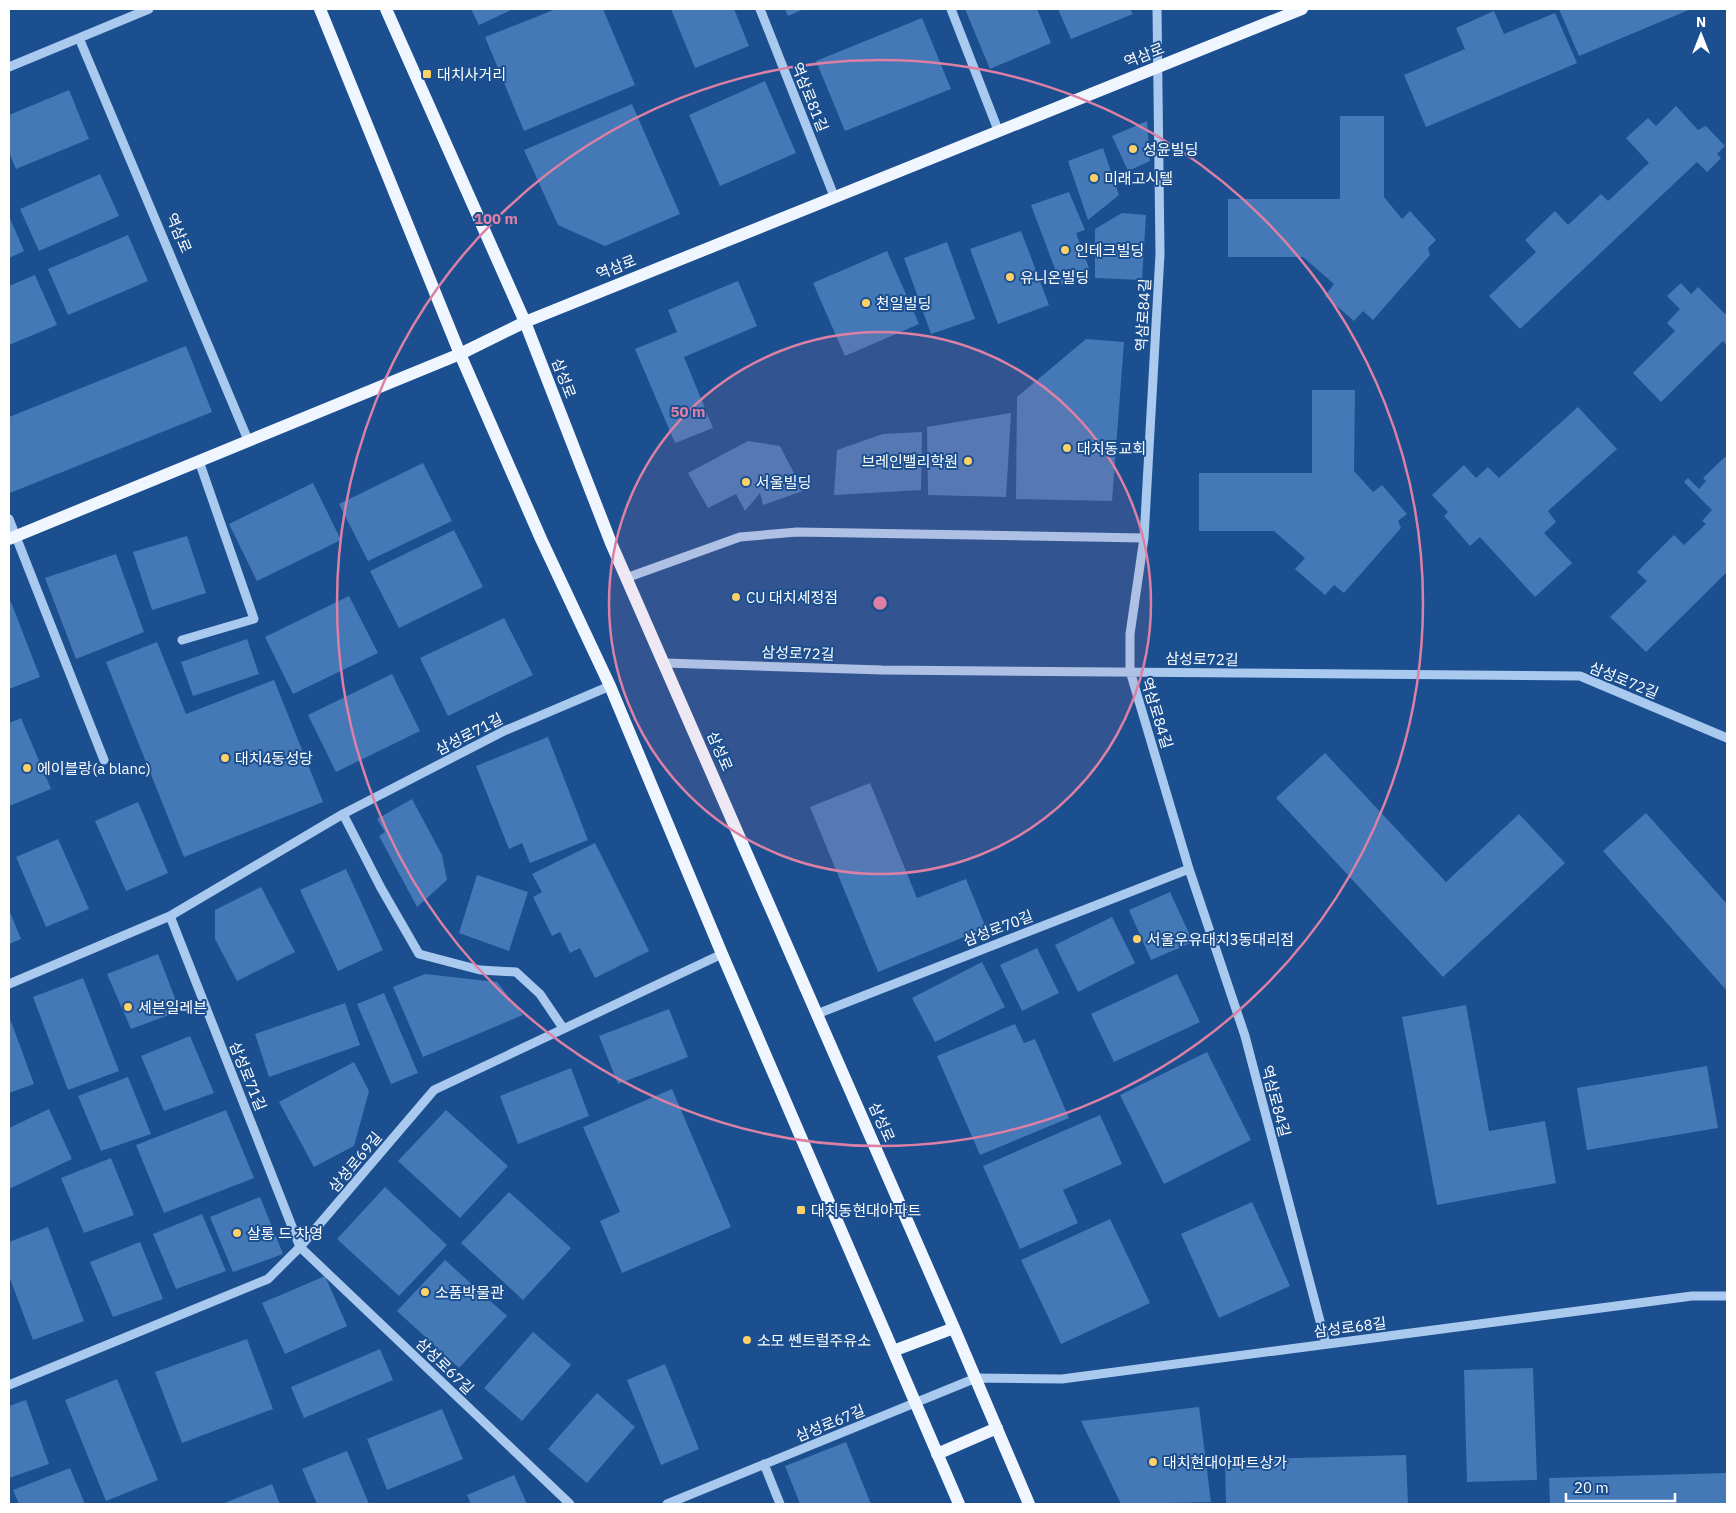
<svg xmlns="http://www.w3.org/2000/svg" width="1736" height="1513" font-family="'IBM Plex Sans','Noto Sans KR',sans-serif">
<style>
.building{fill:#4478b7}
.lines{fill:none;stroke-linecap:round;stroke-linejoin:round}
.minor{stroke:#a9c9ee;stroke-width:9}
.major{stroke:#f0f6ff;stroke-width:12}
.ring{fill:none;stroke:#dd80a5;stroke-width:2.5}
.poi-dot{fill:#ffd166;stroke:#1b4f8f;stroke-width:2}
.labels{text-anchor:middle;dominant-baseline:central;stroke-width:4;stroke-linejoin:round;paint-order:stroke}
.street-label{font-size:15px;fill:#fff;stroke:#1b4f8f}
.poi-label{font-size:15px;fill:#fff;stroke:#1b4f8f;text-anchor:start}
.centre{fill:#dd80a5;stroke:#1b4f8f;stroke-width:2.5}
.ring-label{font-size:15px;text-anchor:middle;font-weight:bold;fill:#dd80a5;stroke:#1b4f8f;stroke-width:4;stroke-linejoin:round;paint-order:stroke}
</style>
<rect width="100%" height="100%" fill="#1b4f8f"/>
<path class="building" d="M471,9H513L479,25Z
M556,9H603L635,85L524,131L485,37Z
M671,9H734L749,46L695,68Z
M785,9H804L788,16Z
M965,9H1037L1051,43L990,69Z
M1058,9H1130L1133,14L1071,39Z
M1559,9H1691L1579,56Z
M1494,11L1504,34L1555,13L1577,63L1426,127L1404,75L1465,49L1456,28Z
M922,18L951,89L845,131L816,61Z
M765,81L796,153L720,186L689,115Z
M69,90L89,139L16,169L9,152V115Z
M632,104L680,214L605,246L558,225L524,150Z
M1676,106L1698,130L1706,126L1725,146L1717,154L1721,158L1707,172L1697,162L1520,329L1489,296L1536,252L1525,240L1555,211L1568,225L1601,194L1608,201L1649,163L1626,138L1648,118L1656,126Z
M1340,116H1384V197L1402,219L1410,211L1436,240L1428,248L1430,255L1373,320L1363,311L1354,321L1325,296L1334,284L1303,257H1228V199H1340Z
M1147,121L1150,161L1128,171L1112,136Z
M1103,148L1119,195L1088,220L1068,161Z
M100,174L119,216L39,251L20,209Z
M1069,192L1085,230L1076,233L1089,268L1061,285L1031,205Z
M1122,213L1146,215L1142,280L1095,278V229Z
M9,216L24,251L9,258Z
M1021,231L1049,305L998,324L970,249Z
M128,235L148,281L68,315L48,269Z
M947,242L975,319L931,334L904,258Z
M887,251L919,324L845,356L813,283Z
M35,275L57,325L9,345V286Z
M738,281L757,326L684,357L713,428L675,443L635,349L677,332L668,310Z
M1681,283L1691,294L1698,287L1725,314L1727,312V345L1723,341L1661,402L1633,373L1675,331L1667,323L1680,309L1667,296Z
M1086,339L1124,342L1112,501L1016,499L1017,397Z
M186,346L212,412L10,493L9,417Z
M1312,390H1355L1354,471L1373,492L1382,485L1407,514L1398,521L1401,528L1344,593L1334,585L1325,595L1295,569L1305,558L1274,531H1199V473H1312Z
M1578,407L1617,449L1548,511L1556,522L1544,533L1572,563L1535,597L1480,537L1470,546L1444,516L1448,512L1432,495L1464,465L1476,478L1488,467L1499,478Z
M1011,413L1006,497L928,495L927,427Z
M922,432L921,490L834,495L837,450L883,434Z
M748,441L780,446L803,491L763,505L760,493L745,511L736,494L708,508L688,473Z
M1725,457L1727,459V572L1646,652L1610,617L1647,581L1637,572L1674,535L1684,545L1706,524L1702,521L1712,510L1684,482L1688,478L1699,489L1706,481L1703,478Z
M423,463L452,521L368,561L339,504Z
M313,483L341,540L257,581L229,524Z
M454,530L483,587L399,628L370,571Z
M187,536L206,593L152,610L133,552Z
M116,554L144,632L76,659L45,578Z
M349,596L378,653L293,694L265,637Z
M11,602L40,677L9,689V603Z
M504,618L533,675L448,716L420,658Z
M247,639L259,674L193,696L181,662Z
M157,642L186,714L274,680L323,802L184,857L106,662Z
M392,674L420,731L336,772L308,715Z
M21,718L51,789L9,806V723Z
M548,737L588,840L530,863L522,843L509,849L476,766Z
M1325,753L1446,882L1519,814L1565,863L1443,977L1276,798Z
M870,783L917,898L966,879L986,928L878,972L810,807Z
M412,799L442,855L447,880L417,907L379,836L385,832L377,819Z
M138,802L168,873L126,891L95,821Z
M1646,813L1727,904V991L1603,851Z
M58,839L89,909L46,927L16,857Z
M595,843L649,951L595,978L580,948L570,953L560,932L552,936L533,897L542,892L532,874Z
M346,869L383,950L338,971L300,890Z
M477,875L528,892L509,951L459,933Z
M261,887L295,952L237,981L215,939V910Z
M1170,892L1193,942L1151,960L1129,910Z
M9,910L21,939L9,944Z
M1112,917L1135,963L1078,992L1055,945Z
M1037,948L1059,993L1022,1011L1000,965Z
M158,954L180,1011L131,1029L107,974Z
M982,962L1005,1007L935,1042L912,998Z
M425,974L497,982L523,1015L423,1057L393,987Z
M1177,974L1200,1022L1114,1062L1091,1014Z
M83,978L119,1071L68,1090L33,997Z
M384,993L418,1073L391,1084L357,1004Z
M345,1003L360,1045L269,1077L255,1034Z
M1466,1005L1489,1131L1545,1121L1556,1183L1437,1205L1402,1017Z
M669,1009L688,1057L618,1084L599,1036Z
M9,1016L34,1084L9,1093Z
M1015,1024L1024,1043L1035,1039L1069,1118L980,1155L937,1056Z
M190,1036L214,1093L164,1111L141,1056Z
M1207,1052L1251,1140L1164,1184L1120,1095Z
M354,1062L369,1091L354,1146L314,1167L279,1102Z
M1707,1066L1718,1128L1587,1150L1577,1088Z
M571,1068L589,1116L518,1144L500,1096Z
M128,1077L151,1134L101,1151L78,1096Z
M672,1089L731,1227L622,1273L600,1221L620,1212L583,1127Z
M49,1109L72,1159L9,1189V1128Z
M226,1110L254,1178L164,1213L136,1145Z
M446,1110L508,1166L460,1218L398,1161Z
M1100,1115L1122,1164L1063,1190L1078,1223L1020,1249L983,1166Z
M111,1158L134,1215L84,1233L61,1178Z
M385,1187L447,1245L399,1296L337,1239Z
M509,1192L571,1248L523,1300L461,1243Z
M260,1197L283,1254L233,1272L210,1217Z
M1252,1202L1290,1286L1219,1318L1181,1234Z
M202,1214L226,1271L176,1289L153,1234Z
M1110,1219L1150,1303L1061,1344L1021,1260Z
M48,1227L84,1321L33,1340L9,1276V1242Z
M140,1242L163,1299L113,1317L90,1262Z
M445,1260L507,1316L459,1368L397,1311Z
M325,1276L347,1326L285,1354L262,1303Z
M533,1332L571,1365L522,1421L484,1388Z
M247,1339L273,1409L182,1443L155,1372Z
M380,1349L393,1380L304,1418L291,1387Z
M665,1364L699,1449L661,1465L627,1380Z
M1533,1368L1537,1480L1467,1482L1464,1370Z
M117,1379L158,1480L106,1501L65,1400Z
M597,1393L635,1427L587,1483L548,1449Z
M26,1400L49,1464L9,1478V1406Z
M1199,1407L1211,1502L1121,1504L1081,1421Z
M442,1409L463,1459L387,1490L367,1439Z
M846,1442L871,1504H800L785,1466Z
M347,1451L369,1504H317L302,1469Z
M1406,1455L1408,1504H1226L1225,1460Z
M70,1468L85,1504H19L13,1490Z
M1727,1473V1504H1550L1549,1478Z
M514,1475L527,1504H471L467,1495Z
M272,1484L280,1504H222Z"/>
<g class="lines">
<path class="minor" d="M760,9L834,196
M951,9L998,130
M1157,9L1160,254L1144,538L1130,634V671L1189,869L1245,1036L1326,1344
M79,38L248,440
M9,67L149,9
M9,519L104,760
M626,578L740,537L797,532L1144,538
M182,640L254,619L199,461
M665,663L882,670L1580,676L1727,738
M343,814L381,888L419,954L480,970L516,972L540,994L563,1028
M170,916L300,1247L570,1504
M9,984L170,916L343,814L504,731L610,686
M817,1014L1189,869
M9,1385L268,1279L300,1247L434,1090L722,954
M764,1464L780,1504
M667,1504L976,1378L1062,1379L1692,1296H1727"/>
<path class="major" d="M320,9L460,354L541,539L610,686L722,954L959,1504
M386,9L525,322L611,543L954,1328L1029,1504
M9,539L460,354L525,322L1302,9
M893,1351L954,1328
M937,1454L997,1428"/>
</g>
<circle cx="880" cy="603" r="271" fill="#dd80a5" fill-opacity=".12"/>
<g class="ring">
<circle cx="880" cy="603" r="271"/>
<circle cx="880" cy="603" r="543"/>
</g>
<g class="poi-dot">
<rect x="422" y="69" width="10" height="10" rx="2.5"/>
<circle cx="1133" cy="149" r="5"/>
<circle cx="1094" cy="178" r="5"/>
<circle cx="1065" cy="250" r="5"/>
<circle cx="1010" cy="277" r="5"/>
<circle cx="866" cy="303" r="5"/>
<circle cx="1067" cy="448" r="5"/>
<circle cx="968" cy="461" r="5"/>
<circle cx="746" cy="482" r="5"/>
<circle cx="736" cy="597" r="5"/>
<circle cx="225" cy="758" r="5"/>
<circle cx="27" cy="768" r="5"/>
<circle cx="1137" cy="939" r="5"/>
<circle cx="128" cy="1007" r="5"/>
<rect x="796" y="1205" width="10" height="10" rx="2.5"/>
<circle cx="237" cy="1233" r="5"/>
<circle cx="425" cy="1292" r="5"/>
<circle cx="747" cy="1340" r="5"/>
<circle cx="1153" cy="1462" r="5"/>
</g>
<g class="labels">
<g class="street-label">
<text transform="translate(1144 55) rotate(-22)">역삼로</text>
<text transform="translate(810 97) rotate(68)">역삼로81길</text>
<text transform="translate(179 233) rotate(67)">역삼로</text>
<text transform="translate(616 267) rotate(-22)">역삼로</text>
<text transform="translate(1143 315) rotate(-87)">역삼로84길</text>
<text transform="translate(564 378) rotate(69)">삼성로</text>
<text transform="translate(798 653) rotate(2)">삼성로72길</text>
<text transform="translate(1202 659) rotate(1)">삼성로72길</text>
<text transform="translate(1624 680) rotate(22)">삼성로72길</text>
<text transform="translate(1157 713) rotate(73)">역삼로84길</text>
<text transform="translate(469 734) rotate(-27)">삼성로71길</text>
<text transform="translate(720 751) rotate(67)">삼성로</text>
<text transform="translate(998 928) rotate(-21)">삼성로70길</text>
<text transform="translate(248 1076) rotate(68)">삼성로71길</text>
<text transform="translate(1276 1101) rotate(75)">역삼로84길</text>
<text transform="translate(882 1122) rotate(66)">삼성로</text>
<text transform="translate(355 1162) rotate(-50)">삼성로69길</text>
<text transform="translate(1350 1327) rotate(-7)">삼성로68길</text>
<text transform="translate(445 1366) rotate(44)">삼성로67길</text>
<text transform="translate(830 1423) rotate(-22)">삼성로67길</text>
</g>
<g class="poi-label">
<text x="437" y="74">대치사거리</text>
<text x="1143" y="149">성윤빌딩</text>
<text x="1104" y="178">미래고시텔</text>
<text x="1075" y="250">인테크빌딩</text>
<text x="1020" y="277">유니온빌딩</text>
<text x="876" y="303">천일빌딩</text>
<text x="1077" y="448">대치동교회</text>
<text x="958" y="461" text-anchor="end">브레인밸리학원</text>
<text x="756" y="482">서울빌딩</text>
<text x="746" y="597">CU 대치세정점</text>
<text x="235" y="758">대치4동성당</text>
<text x="37" y="768">에이블랑(a blanc)</text>
<text x="1147" y="939">서울우유대치3동대리점</text>
<text x="138" y="1007">세븐일레븐</text>
<text x="811" y="1210">대치동현대아파트</text>
<text x="247" y="1233">살롱 드 차영</text>
<text x="435" y="1292">소품박물관</text>
<text x="757" y="1340">소모 쎈트럴주유소</text>
<text x="1163" y="1462">대치현대아파트상가</text>
</g>
</g>
<circle cx="880" cy="603" r="8" class="centre"/>
<g class="ring-label">
<text x="496" y="224">100 m</text>
<text x="688" y="417">50 m</text>
</g>
<rect width="1736" height="1513" fill="none" stroke="#ffffff" stroke-width="20"/>
<g transform="translate(1701 35)" stroke="#1b4f8f" stroke-width="4" paint-order="stroke">
<path d="M0-4L9 19L0 12L-9 19Z" fill="#ffffff"/>
<text y="-8" font-size="14" font-weight="bold" text-anchor="middle" fill="#ffffff">N</text>
</g>
<path d="M1566 1493v8h109v-8" fill="none" stroke="#ffffff" stroke-width="2.5"/>
<text x="1574" y="1493" font-size="15" fill="#ffffff" stroke="#1b4f8f" stroke-width="4" paint-order="stroke">20 m</text>
</svg>
